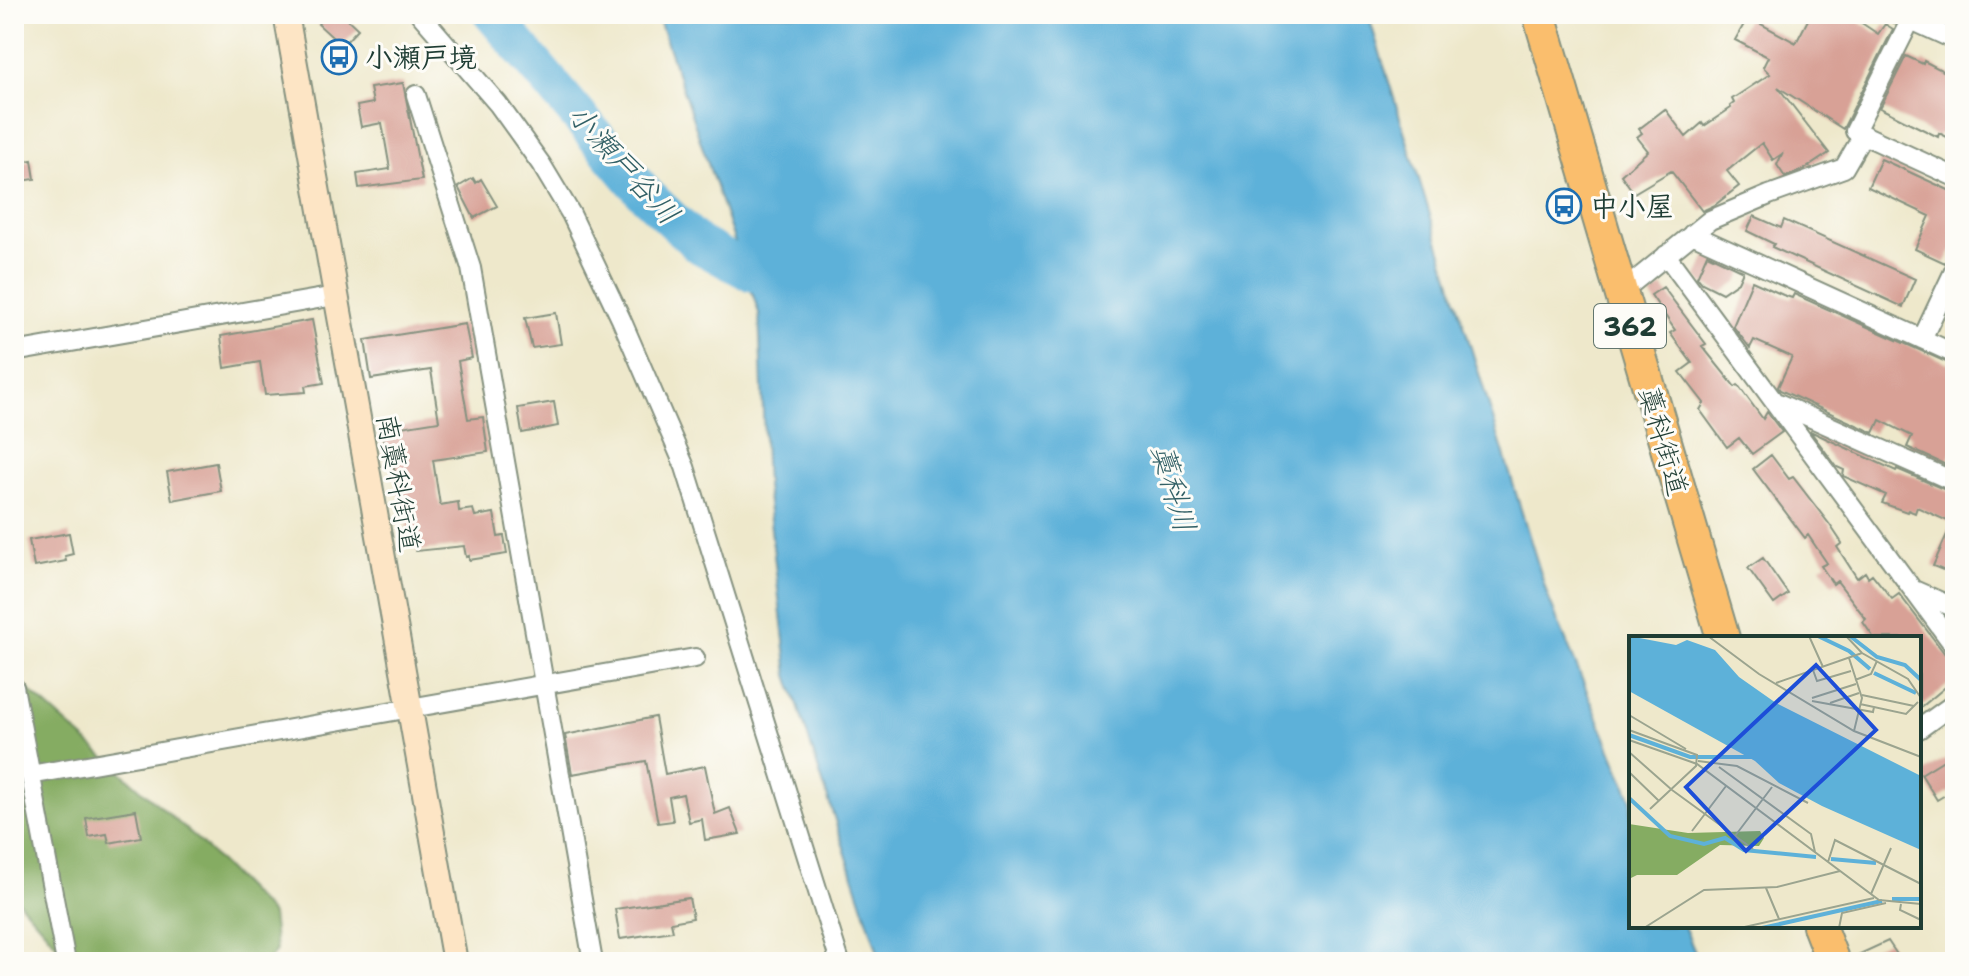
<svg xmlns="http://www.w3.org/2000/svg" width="1969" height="976" font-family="'Shantell Sans','Klee One',sans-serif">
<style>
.forest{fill:#85ac62;stroke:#52744b;stroke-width:2}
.water{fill:#5db1d9;stroke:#3e7786;stroke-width:2}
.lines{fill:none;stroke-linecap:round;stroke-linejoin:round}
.river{stroke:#5db1d9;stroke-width:38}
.building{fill:#d8a196}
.street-casing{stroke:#869280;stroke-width:22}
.secondary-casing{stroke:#869280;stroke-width:28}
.highway-casing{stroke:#869280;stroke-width:36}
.street{stroke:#fff;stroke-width:18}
.secondary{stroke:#fde5c5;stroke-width:24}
.highway{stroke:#fabe6d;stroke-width:32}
.labels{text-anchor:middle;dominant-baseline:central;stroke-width:6;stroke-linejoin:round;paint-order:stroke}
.shield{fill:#fdfcf7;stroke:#62766e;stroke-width:2}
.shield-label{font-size:26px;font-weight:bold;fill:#1f3d34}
.poi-label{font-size:28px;font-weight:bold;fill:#1f3d34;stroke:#fdfcf7;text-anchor:start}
.street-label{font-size:28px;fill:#1f3d34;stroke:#fdfcf7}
.water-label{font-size:30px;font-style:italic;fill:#326066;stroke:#fdfcf7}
.inset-river{fill:none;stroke:#5db1d9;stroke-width:4}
.inset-road{fill:none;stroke:#9ba48f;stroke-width:2}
.view{fill:#1d4ed8;fill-opacity:0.15;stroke:#1d4ed8;stroke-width:4}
.inset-edge{fill:none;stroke:#1f3d34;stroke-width:4}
</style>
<rect width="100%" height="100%" fill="#fdfcf7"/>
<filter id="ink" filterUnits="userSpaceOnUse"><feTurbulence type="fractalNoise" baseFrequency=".0125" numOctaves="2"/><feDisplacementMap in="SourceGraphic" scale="16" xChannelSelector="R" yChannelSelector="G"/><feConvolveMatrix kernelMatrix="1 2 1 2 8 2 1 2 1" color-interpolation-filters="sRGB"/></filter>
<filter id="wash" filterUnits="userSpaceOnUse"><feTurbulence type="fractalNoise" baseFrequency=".006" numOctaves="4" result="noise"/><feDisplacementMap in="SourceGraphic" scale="32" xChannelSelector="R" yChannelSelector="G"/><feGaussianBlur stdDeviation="1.8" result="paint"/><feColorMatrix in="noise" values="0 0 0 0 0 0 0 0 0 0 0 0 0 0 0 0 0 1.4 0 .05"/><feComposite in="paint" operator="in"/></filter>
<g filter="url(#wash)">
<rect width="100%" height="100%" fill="#eee8cb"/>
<path class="forest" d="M14,677L199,841L272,915L276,950L268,962H72L14,896Z"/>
<path class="water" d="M657,14H1368L1548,597L1631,798V926H1684L1699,962H881L788,675L766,486L759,313Z"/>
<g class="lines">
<path class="river" d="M492,14L643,192L698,244L750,272L781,279"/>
</g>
<g id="blocks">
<path class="building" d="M326,14H342L358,29L342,46L318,24Z
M1811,14H1848L1878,34L1885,24L1893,29L1843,129L1778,87L1829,153L1805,169L1785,177L1777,165L1782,154L1773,160L1762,143L1727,171L1739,186L1715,205L1702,211L1671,171L1634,193L1621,175L1648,151L1637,137L1642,133L1639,129L1665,109L1686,137L1702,123L1704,126L1731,108L1730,106L1734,103L1732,99L1770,74L1763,67L1768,57L1735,40L1748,17L1796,43Z
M1906,56L1923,64L1924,61L1955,77V141L1939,133L1938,137L1880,108Z
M403,83L422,180L359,188L357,174L390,169L382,123L361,127L357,106L373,103L370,88Z
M1881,159L1955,193V247L1945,263L1915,249L1930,216L1868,187Z
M32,160L35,179L14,182V163Z
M473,178L476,183L481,179L497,206L474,218L458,187Z
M1754,216L1781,228L1784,220L1915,279L1903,307L1772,247L1774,244L1747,231Z
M1707,254L1743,271L1738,282L1722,293L1702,283L1697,277Z
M1752,281L1783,295L1792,298L1794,294L1955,366V444L1946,465L1907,447L1912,436L1880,420L1874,433L1780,390L1778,387L1792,357L1754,340L1750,348L1733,326Z
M1663,287L1706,344L1702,346L1735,387L1738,385L1763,419L1767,412L1782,432L1752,454L1739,438L1727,447L1700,410L1704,403L1680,372L1692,363L1670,333L1675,330L1651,295Z
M556,313L561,344L532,348L525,318Z
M312,320L324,383L305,386L306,392L265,395L260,362L225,368L221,336Z
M465,324L472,358L458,361L468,419L483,417L488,452L433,460L440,505L458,502L459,511L473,509L475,516L494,513L498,537L504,536L507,554L469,560V556L466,557L464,546L416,551L414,540H409L402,497L399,498L393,462L387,463L382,430L439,421L431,370L371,379L365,340Z
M554,402L558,426L522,433L518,408Z
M1810,431L1896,471L1897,469L1955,494V575L1933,566L1952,523L1917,507L1915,513L1908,510L1907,512L1882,503L1886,495L1843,476L1844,470L1837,467Z
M1771,455L1789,479L1793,477L1830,525L1842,543L1837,547L1857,578L1865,572L1868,577L1872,574L1892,599L1899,594L1945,654L1955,659V679L1919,709V638H1874L1863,622L1866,619L1837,581L1833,584L1821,566L1827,563L1808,535L1805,538L1753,469Z
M216,463L221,491L172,500L167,472Z
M69,533L73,554L65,556L66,561L34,567L29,540Z
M1763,558L1788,594L1774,604L1748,568Z
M655,717L665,774L705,766L715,814L730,808L740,834L705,840L702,819L689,822L683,794L669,797L673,821L658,823L646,761L572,774L565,735Z
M1955,753V789L1937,800L1921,774Z
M136,810L141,837L109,843L107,834L89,837L86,818Z
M689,898L693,918L671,922L673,931L620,939L615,909Z
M1888,941L1902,962H1852L1851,958Z"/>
</g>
</g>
<g filter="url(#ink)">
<use href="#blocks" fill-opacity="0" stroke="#869280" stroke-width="2"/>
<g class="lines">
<g class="street-casing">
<path id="street" d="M420,14L498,104L541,164L571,214L621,319L685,467L840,962
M1898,14L1955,40
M1911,19L1855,131L1955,177
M416,95L471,268L593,962
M1692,234L1955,354
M1666,255L1955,647
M1620,293L1710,220L1769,195L1844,168L1863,135
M1922,339L1955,269
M14,352L335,296
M1778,403L1955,482
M1914,590L1955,608
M14,687L66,962
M1919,729L1955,703
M30,775L695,658"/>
</g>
<g class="secondary-casing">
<path id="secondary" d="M286,14L455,962"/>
</g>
<g class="highway-casing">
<path id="highway" d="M1539,14L1723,638
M1819,926L1833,962"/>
</g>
<use href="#street" class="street"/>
<use href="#secondary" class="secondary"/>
<use href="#highway" class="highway"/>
</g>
</g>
<defs>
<g id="bus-ring" transform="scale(1.8)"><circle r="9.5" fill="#fdfcf7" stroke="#1f6fb2" stroke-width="1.5"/><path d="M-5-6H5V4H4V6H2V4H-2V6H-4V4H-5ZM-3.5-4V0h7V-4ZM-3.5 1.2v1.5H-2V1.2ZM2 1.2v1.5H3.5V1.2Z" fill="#1f6fb2"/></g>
</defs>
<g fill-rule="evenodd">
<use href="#bus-ring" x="339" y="57"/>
<use href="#bus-ring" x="1564" y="206"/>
</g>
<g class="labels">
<rect class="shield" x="1594" y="304" width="72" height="44" rx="6"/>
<g class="shield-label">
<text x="1630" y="326">362</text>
</g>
<g class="poi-label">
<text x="365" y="57">小瀬戸境</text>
<text x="1590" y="206">中小屋</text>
</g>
<g class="street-label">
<text transform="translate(1664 441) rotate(74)">藁科街道</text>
<text transform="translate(399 483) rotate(80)">南藁科街道</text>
</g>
<g class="water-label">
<text transform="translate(624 164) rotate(48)">小瀬戸谷川</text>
<text transform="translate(1174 488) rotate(74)">藁科川</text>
</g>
</g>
<g transform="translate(1629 636)">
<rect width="292" height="292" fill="#eee8cb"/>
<path d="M0,188L59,197L131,195L135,202L130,210L91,209L48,239H8L0,243Z" fill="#85ac62"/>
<path d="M0,0L47,9L58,4L86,14L110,41L147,67L292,140V214L193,170L150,147L126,125L0,55Z" fill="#5db1d9"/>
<path class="inset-river" d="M189,0L220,15L241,33M221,0L248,21L276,29L292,44M245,37L287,57M0,99L61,121H126M0,162L41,200L75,208L96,202L115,214L187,221M202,223L247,227M263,263H292M133,292L253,265"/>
<path class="inset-road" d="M79,0L130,38L225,95L292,121M180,0L194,31M217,0L233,17L279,43L292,62M220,22L233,62L225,95M184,34L188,45L222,35M226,44L242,38L248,25M147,47L233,17M233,59L285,70M183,62L227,48M183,65L244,76L245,71M201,67L230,57M231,68L277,78L289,66M0,79L57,113M0,94L68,119L67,130L21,173M0,104L68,128L250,264L292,268M0,116L43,154M69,125L108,130L179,167M90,131L182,198L186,216M0,136L30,165M43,154L124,213M63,195L97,150M106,200L143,151M199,226L206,204L292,248M137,252L150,283M242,258L262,212M272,268L271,274L292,284M15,292L75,254L148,251L211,235M111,292L245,262M210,292L213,277L257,267"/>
<path class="view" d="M187,29L247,94L117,215L57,151Z"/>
<rect width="292" height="292" class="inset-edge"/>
</g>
<rect width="1969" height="976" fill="none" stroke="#fdfcf7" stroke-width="48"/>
</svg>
